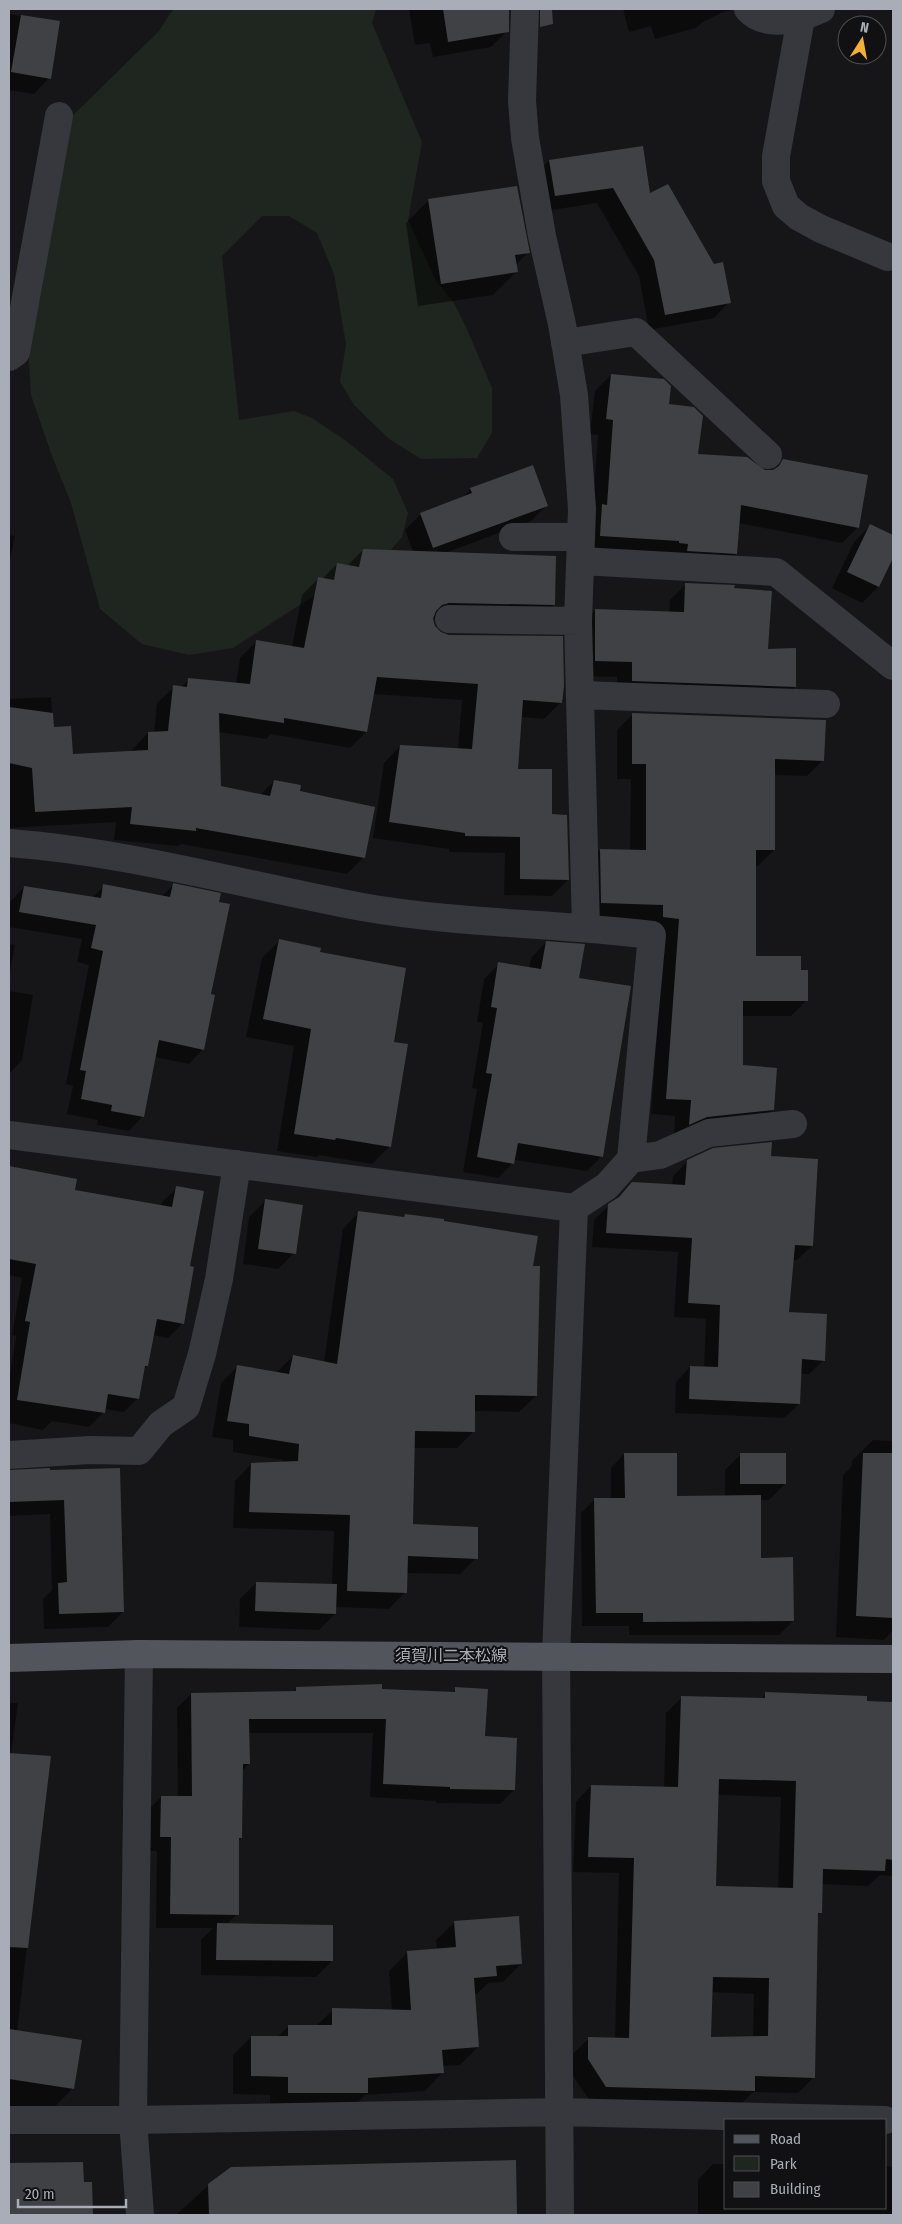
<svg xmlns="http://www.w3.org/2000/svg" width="902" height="2224" font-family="'Fira Sans Condensed','Noto Sans JP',sans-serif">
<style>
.green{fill:#1e261f}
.shadow{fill:#0007;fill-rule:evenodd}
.building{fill:#404145;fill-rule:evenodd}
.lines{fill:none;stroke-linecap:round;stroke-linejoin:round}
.minor{stroke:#37383d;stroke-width:28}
.major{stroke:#53555c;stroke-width:28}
.labels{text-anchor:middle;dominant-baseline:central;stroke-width:4;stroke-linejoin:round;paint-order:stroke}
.street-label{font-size:16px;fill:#a8adb8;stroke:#111113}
</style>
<rect width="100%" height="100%" fill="#161618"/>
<path class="green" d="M173,9H376L372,23L422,142L408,220L436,281L454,303L467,329L492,388V433L477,458L421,459L389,439L354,405L340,382L346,344L334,274L317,233L289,216H262L222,256L239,420L294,411L312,418L345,440L393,479L408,513L402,537L385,557L323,590L233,648L189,655L142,644L100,609L71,503L52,456L31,395L27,330L66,122L159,31Z"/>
<path class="shadow" d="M409,9H504L507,31L491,47L433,57L430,43L415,45Z
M623,9H736L723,12L703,22L696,28L655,39L651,26L629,32Z
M9,14L58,22L49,78L34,94L9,90Z
M549,161L649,195L729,302L714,318L649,330L639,276L597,203L539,212L533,177Z
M429,200L528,252L515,266L516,272L493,295L418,306L406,223Z
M611,375L667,405L697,455L765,472L773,471L783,461L858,527L842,543L738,523L736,554L720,570L585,551L592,516L598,435L590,434L595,391Z
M471,489L547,505L531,521L445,553L554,604L537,621L432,619L434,627L440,633L560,703L544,719L521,717L517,770L551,816L568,880L552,896L504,895L505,853L449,852V849L373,838L384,763L400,746L458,749L462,700L373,694L366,732L350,748L271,734L266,739L218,732L219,787L260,795L274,781L298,792L364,857L347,874L181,844L178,846L114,840L116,822L9,828V699L51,697L53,728L71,756L132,752V750L148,733H154L157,703L174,687H181L188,680L236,684L240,658L257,641L292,647L302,595L318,579H322L337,564L347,566L363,550L413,552L405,530L421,514L461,499Z
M870,526L893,537V555L878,587L862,603L832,588L854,542Z
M9,535L15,536L9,564Z
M686,584L733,589L766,650L795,687L779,703L617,697V677L579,676V626L595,610L669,613L670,600Z
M633,714L823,760L807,776L774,775V850L758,866H754L755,958L800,971L807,1000L791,1016H741L742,1066L773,1110L757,1126L674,1140L675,1116L651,1114L664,934L648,932V920L586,918L584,866L600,850L630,851L631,779H617V730Z
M173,885L210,995L203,1049L189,1064L155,1057L143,1116L129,1131L97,1125L98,1120L67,1114L73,1086L66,1084L89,965L77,962L82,939L9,927L10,902L24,887L92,898L104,886L161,897Z
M279,941L319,953L392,1043L390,1146L372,1164L319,1155L317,1157L277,1151L294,1046L246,1037L262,958Z
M546,942L578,979L602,1156L587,1171L514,1160L513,1163L498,1178L463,1172L477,1089L472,1088L483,1023L477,1022L484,979L499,964L529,969L531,958Z
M9,944L15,945L9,977Z
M9,991L33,995L22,1060L9,1074Z
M770,1157L812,1246L797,1260H792L788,1313L824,1360L809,1374H800L799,1404L784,1418L675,1413L676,1382L690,1367L704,1368L706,1319L674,1317L678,1252L592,1247L594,1220L632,1183L672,1186L673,1176L688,1161Z
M9,1168L76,1180L74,1191L161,1207L162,1202L177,1188L189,1267L183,1323L168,1338L153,1335L147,1366L143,1370L138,1398L124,1412L104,1409L103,1413L89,1427L52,1421L43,1430L9,1423V1381L16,1336L12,1335L22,1278L9,1275Z
M265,1201L294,1253L278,1269L243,1264L249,1217Z
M359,1212L402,1218L405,1215L443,1222L532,1267L536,1396L519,1412L474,1411L473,1432L457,1448H414L412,1526L476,1558L460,1574L406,1573L405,1592L389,1609L335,1607V1614L319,1630L239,1627L240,1599L256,1583L332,1585L334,1531L233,1528L235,1481L251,1464L283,1463V1460L233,1452V1440L212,1437L221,1383L237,1367L276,1373L293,1356L324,1362L343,1229Z
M873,1440L893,1441V1630L884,1640L836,1637L843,1475L852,1466V1461Z
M624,1454L676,1497H725V1470L741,1454L785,1484L769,1500H760V1559L793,1621L779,1635H629V1626H582L581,1513L595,1499H611V1468Z
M119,1469L123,1612L108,1627L44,1629L43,1599L52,1590L50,1514L9,1516V1471Z
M297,1688L452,1693L456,1689L514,1790L500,1804L436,1803V1801L370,1797L373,1733H248L249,1764L242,1771L241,1838L238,1841L237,1914L227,1924L332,1961L316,1977L201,1975V1940L213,1928H156L157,1851H147V1811L161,1797H178L177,1708L191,1694L292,1693Z
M766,1694L893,1703V1876L880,1875L868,1886L821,1884V1912L817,1916L814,2077L798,2093L753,2092L739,2106L591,2102L572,2075L573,2054L589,2038L615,2039L619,1873L573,1872L576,1802L591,1786L664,1788L666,1713L681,1698L760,1700ZM718,1795L781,1797L778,1889L715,1887ZM711,1992L754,1994L753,2037L710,2038Z
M9,1703H18L11,1754L49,1757L17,2032L73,2088L46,2116L9,2110Z
M455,1922L521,1964L503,1982L488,1983L477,1994H474L478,2047L460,2065L443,2066V2072L425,2091L365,2095L349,2111H270V2095L233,2094V2055L251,2037H277L289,2026H316L333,2010L392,2011L389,1971L408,1952L437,1950L436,1940Z
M515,2161L516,2215H176L209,2185Z
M82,2163L83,2183H91L92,2215H9V2164Z
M713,2164H726V2208H886V2166L893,2167V2215H698V2180Z"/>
<path class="building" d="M443,9H509V32L448,42Z
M540,9H552L553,24L540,27Z
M21,15L60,21L51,79L11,72Z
M643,146L650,193L668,184L714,264L723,262L731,303L665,315L654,260L613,188L555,196L549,160Z
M517,186L530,253L515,255L518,272L441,284L428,199Z
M611,374L664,379L671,386L669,404L694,407L703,416L698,454L747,457L765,470H773L779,466L783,459L868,475L859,528L741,505L737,554L687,551L688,544L679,543V541L600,536L602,504L607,505L613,420L606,419Z
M533,465L548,506L433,548L420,513L472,493L470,488Z
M870,524L893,535V558L879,587L847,572Z
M363,549L556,556L555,605L449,603L442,605L436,611L433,619L435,626L441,632L449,635L563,636L564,686L562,703L523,700L518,769H552V814L567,815L569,880L520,879V837L465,836V833L389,822L400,745L472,749L478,684L377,677L367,732L284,718V723L219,713L221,786L270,796L274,780L301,785L300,791L375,807L365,858L196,828V831L130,824L132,807L35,812L32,768L9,763V707L53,713L54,727L71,726L73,754L148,750V732L168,731L173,685L187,687L188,678L250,684L256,640L304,648L318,577L334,580L337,563L359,567Z
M685,583L735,585L734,588L772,591L768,649L796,648V687L632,681V662L595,661V609L684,612Z
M632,713L826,720L824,761L775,759V850H756V956H801V970H808V1001H743V1065L777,1068L774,1110L707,1117L689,1125L691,1100L666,1099L679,919L663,917V905L601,903L600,849L646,850V764H632Z
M173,883L221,893L219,902L230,904L211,994L215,995L204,1050L159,1040L144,1117L111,1111L112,1105L81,1099L86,1071L80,1070L103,951L91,948L96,925L19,912L24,886L101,898L103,884L170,897Z
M279,939L321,948L320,952L406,968L394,1042L408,1044L391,1147L336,1138L335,1140L294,1134L311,1029L263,1019Z
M546,941L585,944L579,978L631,986L603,1157L518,1143L514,1164L477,1157L492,1074L486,1073L497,1008L491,1007L498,962L541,969Z
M772,1142L771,1156L818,1159L813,1246L795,1245L789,1312L827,1314L825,1361L802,1359L800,1404L689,1399L690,1366L718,1367L720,1305L688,1303L692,1238L606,1233L608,1204L619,1197L632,1182L685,1185L687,1160L713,1148Z
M9,1166L77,1179L75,1190L172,1207L176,1186L204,1191L190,1266L194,1267L184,1324L157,1319L148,1366H145L139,1399L108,1394L105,1413L17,1400L30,1322L25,1321L36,1264L9,1259Z
M265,1199L303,1205L296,1254L258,1249Z
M358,1211L404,1217L405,1214L444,1219V1221L538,1236L533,1266H540L537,1396L475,1395V1432L415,1431L413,1524L478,1527V1559L408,1556L407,1593L347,1591L350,1515L249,1512L251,1463L298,1461L299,1444L249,1436V1424L227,1421L237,1365L289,1374L293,1355L337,1364Z
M624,1453H677V1496L761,1495V1558L793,1557L794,1621L643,1622V1613H596L594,1498H625Z
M740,1453H786V1484H740Z
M863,1453H893V1618L856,1616Z
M50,1468V1470L120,1468L124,1612L59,1614L58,1583L67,1582L64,1500L9,1502V1470Z
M256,1582L337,1584L336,1614L255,1611Z
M382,1684V1689L455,1692V1687L488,1689L485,1736L517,1738L515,1790L450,1789V1787L383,1784L386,1719H249L250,1764H243L242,1838H239V1915L170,1914L171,1837H160L161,1796H192L191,1693L296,1691V1687Z
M765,1692L867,1696V1701L893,1702V1860L886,1859L885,1871L823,1869L822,1913H818L815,2078L755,2076V2091L606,2087L588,2059V2037L629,2038L634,1858L588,1857L591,1785L678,1787L681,1696L765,1698ZM719,1779L796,1781L793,1888L716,1886ZM713,1977L769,1978L768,2036L711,2037Z
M9,1753L51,1756L28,1948L9,1947Z
M519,1916L522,1964L496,1966L497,1976L474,1978L479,2047L442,2050L444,2073L368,2078V2093H288V2077L251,2076V2036H288V2025H332V2008L411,2010L407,1951L456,1947L454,1921Z
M217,1923L333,1925V1961L216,1960Z
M9,2029L82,2040L74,2089L9,2079Z
M516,2160L517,2215H209L208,2184L231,2167Z
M83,2162L84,2182H92L93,2215H9V2163Z"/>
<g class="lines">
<path class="minor" d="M525,9L522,101L525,138L542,236L562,324L574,395L582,509L578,621L586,927
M748,9C767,29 799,19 821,9
M801,18L776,156V181L786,206L799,217L821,229L888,257
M565,343L636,332L768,455
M9,357L16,352L59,116
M513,537H581
M581,561L776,572L893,666
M449,619L578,621
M581,695L826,704
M9,843C129,852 244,885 362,907C459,924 555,923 652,935L631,1159
M9,1135L574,1208L556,1655L560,2215
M574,1208L607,1186L631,1159L660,1155L709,1133L793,1124
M9,1455L90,1450L139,1451L161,1424L186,1407L202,1354L219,1279L237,1164
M139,1654L133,2120L140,2215
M9,2120H133L560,2112L885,2120"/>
<path class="major" d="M9,1658L139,1654L893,1659"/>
</g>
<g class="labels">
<g class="street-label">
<text x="451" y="1655">須賀川二本松線</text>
</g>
</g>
<rect width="902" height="2224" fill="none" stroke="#a8adb8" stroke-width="20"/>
<rect x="724" y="2119" width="162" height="90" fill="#111113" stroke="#4d4f55"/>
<rect x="734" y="2135" width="25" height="8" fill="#53555c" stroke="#4d4f55"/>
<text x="770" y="2144" font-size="15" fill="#a8adb8">Road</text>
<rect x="734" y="2156" width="25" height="15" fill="#1e261f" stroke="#4d4f55"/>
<text x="770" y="2169" font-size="15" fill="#a8adb8">Park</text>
<rect x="734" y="2182" width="25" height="15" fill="#404145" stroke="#4d4f55"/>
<text x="770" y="2194" font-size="15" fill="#a8adb8">Building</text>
<g transform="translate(862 40) rotate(11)"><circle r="24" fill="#111113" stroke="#4d4f55"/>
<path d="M0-4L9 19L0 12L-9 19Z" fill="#f2b134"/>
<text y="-8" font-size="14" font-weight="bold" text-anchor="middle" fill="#a8adb8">N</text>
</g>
<path d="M18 2199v8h108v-8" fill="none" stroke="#a8adb8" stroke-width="2.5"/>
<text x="25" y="2199" font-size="15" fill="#a8adb8" stroke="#111113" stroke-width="4" paint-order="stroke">20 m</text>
</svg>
